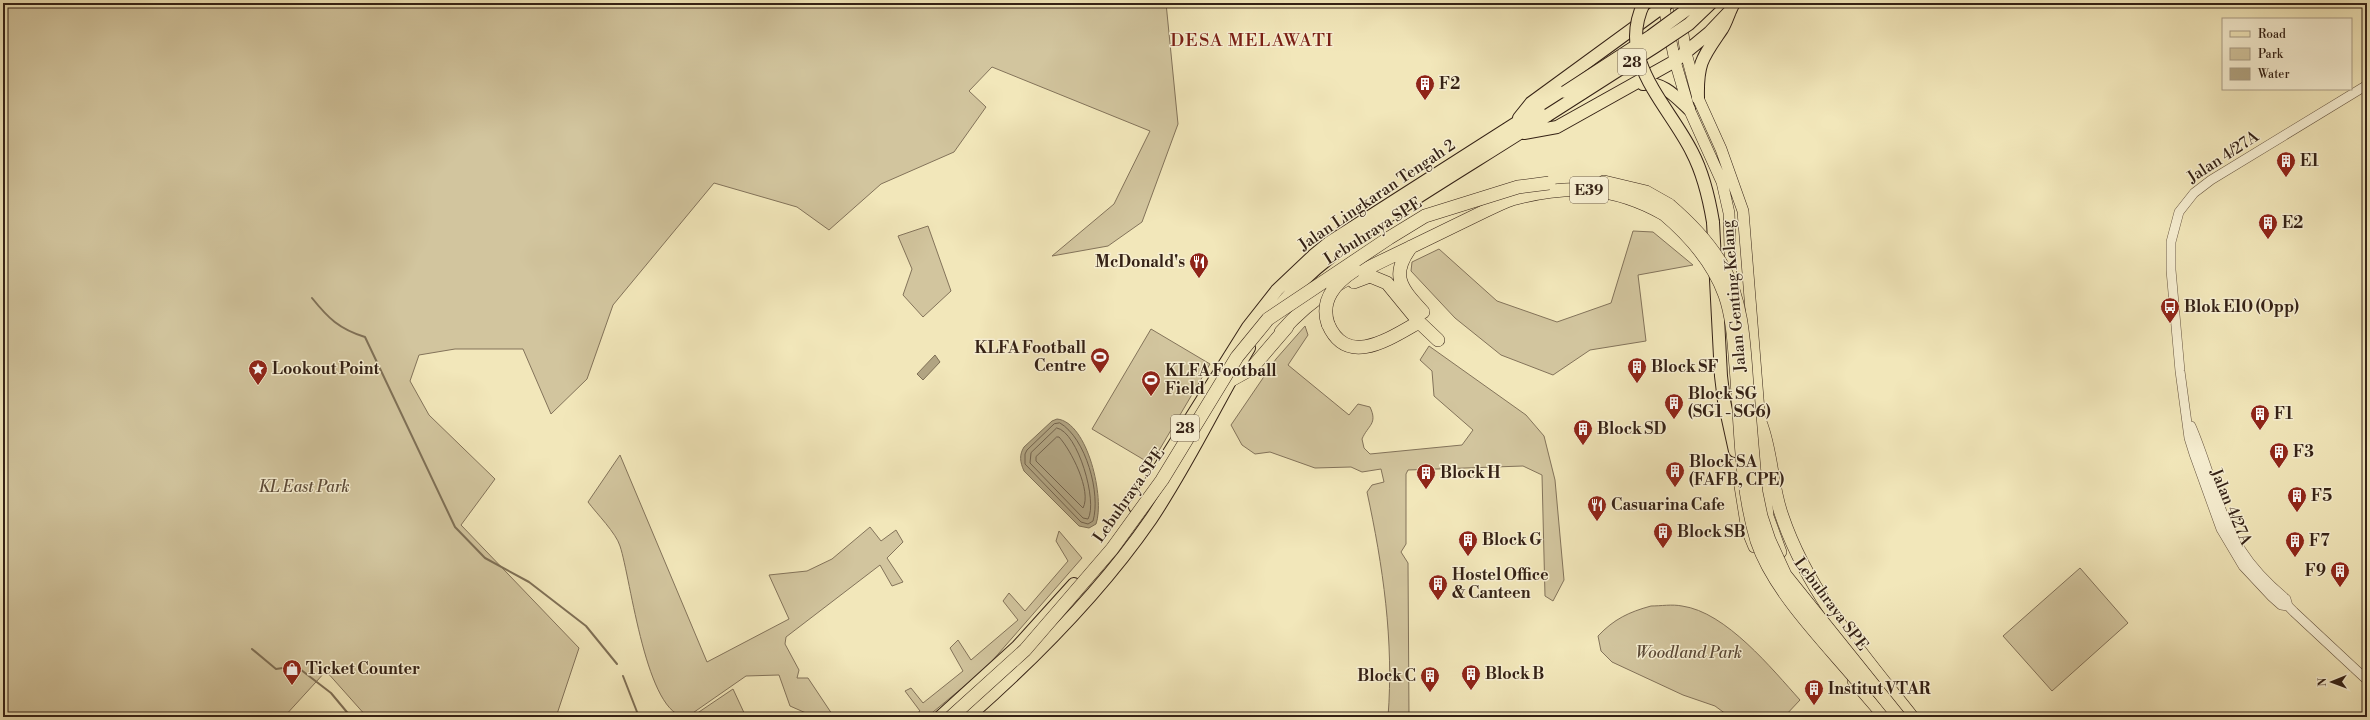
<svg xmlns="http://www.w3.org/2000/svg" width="2370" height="720" font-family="'Libre Bodoni',serif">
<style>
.green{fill:#d2c59e;stroke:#83735a}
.water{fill:#b1a482;stroke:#7f7056}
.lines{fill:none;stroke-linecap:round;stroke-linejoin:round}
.shore{stroke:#72624c;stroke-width:1}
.stream{stroke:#7f7056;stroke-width:2}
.tertiary-casing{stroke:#64523e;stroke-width:10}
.primary-casing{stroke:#342115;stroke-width:12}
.trunk-casing{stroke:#342115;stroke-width:14}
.motorway-casing{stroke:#342115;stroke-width:14}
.tertiary{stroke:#f7efd2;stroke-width:9}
.primary{stroke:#f2e7ba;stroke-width:11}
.trunk{stroke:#f2e7ba;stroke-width:12}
.motorway{stroke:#f2e7ba;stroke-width:13}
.trunk-bridge-casing{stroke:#342115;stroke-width:14;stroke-linecap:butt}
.motorway-bridge-casing{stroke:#342115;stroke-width:14;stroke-linecap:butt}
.trunk-bridge{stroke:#f2e7ba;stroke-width:12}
.motorway-bridge{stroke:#f2e7ba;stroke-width:13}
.labels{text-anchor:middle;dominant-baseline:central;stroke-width:3;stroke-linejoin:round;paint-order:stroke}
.shield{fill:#f7efd2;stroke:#6e5f4e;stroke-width:1}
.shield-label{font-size:15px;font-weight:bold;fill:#342115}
.poi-label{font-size:16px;font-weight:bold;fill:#342115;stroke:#f7efd2;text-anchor:start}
.street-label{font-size:16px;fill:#342115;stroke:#f7efd2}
.park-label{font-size:16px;font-style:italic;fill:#5c4a37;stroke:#f7efd2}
.quarter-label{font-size:18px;letter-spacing:1px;fill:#7a1f14;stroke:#f7efd2}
</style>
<rect width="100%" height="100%" fill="#f2e7ba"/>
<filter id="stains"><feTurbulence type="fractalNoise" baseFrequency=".005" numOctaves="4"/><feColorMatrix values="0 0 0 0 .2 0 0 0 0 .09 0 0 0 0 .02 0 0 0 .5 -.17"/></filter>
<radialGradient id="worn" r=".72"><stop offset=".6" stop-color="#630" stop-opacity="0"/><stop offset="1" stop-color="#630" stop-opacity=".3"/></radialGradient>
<path class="green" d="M3,3H1166L1178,124L1142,222L1108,246L1052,256L1114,204L1150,131L992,67L969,91L986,107L954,152L881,184L829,230L797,207L714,183L613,305L587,379L551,414L523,349H455L419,355L410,381L429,415L495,479L461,525L579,648L556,717H367L326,671L284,717H3Z
M928,226L951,291L923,317L903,295L912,269L898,236Z
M1633,231L1653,232L1693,265L1638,275L1646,341L1590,350L1553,375L1501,355L1455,318L1411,271L1412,262L1439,249L1497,301L1557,322L1611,303Z
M1305,326L1308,335L1288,365L1349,415L1358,404L1370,407C1378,424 1368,425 1362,439L1364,448L1370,454L1462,445L1473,430L1434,396L1432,371L1420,360L1429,346L1526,415L1544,436L1555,480L1564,580L1553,601L1545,596L1542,475L1523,466L1408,470L1406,474V544L1401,552L1408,563L1409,717H1388C1394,641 1383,566 1367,492L1372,485L1384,482L1381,469L1362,472L1351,467L1315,468L1270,452L1255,454L1242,445L1231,425L1276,359Z
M1151,329L1210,364L1151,464L1092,429Z
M620,455L707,662L789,619L769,575L807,571L832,559L870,527L881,541L896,530L903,542L887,558L903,582L892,586L880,565L786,637L785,644L799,670L797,678H808L834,717H815L790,706L779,675L746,676L687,717C646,717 631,579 620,546C616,533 597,514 588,502Z
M1059,531L1082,558L985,669L927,717H912L920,711L905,691L911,688L923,703L963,671L950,648L958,640L971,660L1018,620L1003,601L1009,593L1025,611L1068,561L1056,541Z
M2080,568L2128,623L2052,691L2003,636Z
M1651,606C1661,606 1672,604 1682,606C1726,612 1772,669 1800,700L1784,717H1730L1715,706L1683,695L1612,662L1601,651L1598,636C1614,619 1629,612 1651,606Z
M733,689L746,717L693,716Z"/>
<path class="water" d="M935,355L940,362L923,380L917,374Z
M1057,419C1088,422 1105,499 1096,524L1089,528L1079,526L1024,471C1020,462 1019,455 1024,447L1052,421Z"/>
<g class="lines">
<path class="shore" d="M1060,423C1086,438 1101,494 1093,521L1088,524L1081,522L1025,464V454L1027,450L1054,424Z
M1057,428C1078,432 1098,502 1088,519L1083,518L1030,463L1031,453Z
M1057,437H1059C1071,450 1092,491 1083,508L1036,461V457Z"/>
<path class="stream" d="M312,298C328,318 339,329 365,337L455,527L485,558L529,582L586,626L617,664
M252,649L276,669L296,666L331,693L351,717
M623,676L639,717"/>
<g class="tertiary-casing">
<path id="tertiary" d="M2367,85L2211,180L2194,193L2179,212L2171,242V270L2180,371L2189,438L2194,454L2221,529L2243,566L2272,597L2281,605L2288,606L2294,612L2367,680
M2191,426C2209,467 2217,512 2241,550C2253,569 2269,585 2286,599L2288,606
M772,717H787"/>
</g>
<g class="primary-casing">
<path id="primary" d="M1678,3L1686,53L1698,98L1721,149L1743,211L1765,486L1768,516L1781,552
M1664,7L1675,61L1689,109L1722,182L1729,213L1731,284
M1739,480L1747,530L1754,547
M1853,681L1884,717"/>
</g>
<g class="trunk-casing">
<path id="trunk" d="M1643,84C1663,82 1675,96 1689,109
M1698,98C1697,62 1703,57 1722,29C1727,21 1729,11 1734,3
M1519,118L1531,103L1668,3
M1524,133L1557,127L1675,61L1709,33L1730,11
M1713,222L1721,376L1724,401L1735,451
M1274,313C1309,267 1356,237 1404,206C1452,175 1500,146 1548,115
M1135,507L1248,327L1277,290L1313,256L1330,242L1565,92
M940,717L1017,647L1074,584
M968,717C1035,658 1100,593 1151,519C1188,464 1216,404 1249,348"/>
</g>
<g class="motorway-casing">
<path id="motorway" d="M1604,182L1646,192L1669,205
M1411,247C1389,276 1402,289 1423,312
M1354,282L1370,276L1387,283L1419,322L1438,340
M1328,324C1347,368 1389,339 1419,322
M1281,332C1319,288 1360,272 1411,247C1436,235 1460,223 1485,211C1493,207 1503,202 1512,199C1568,184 1613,185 1664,214
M1233,379L1251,369L1287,327
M1760,422C1772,452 1771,486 1782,516C1808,593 1863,655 1912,717"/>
</g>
<use href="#tertiary" class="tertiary"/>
<use href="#primary" class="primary"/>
<use href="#trunk" class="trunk"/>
<use href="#motorway" class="motorway"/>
<g class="trunk-bridge-casing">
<path id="trunk-bridge" d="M1644,3C1616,60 1668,104 1692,152C1703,173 1709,198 1713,222
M1565,92L1651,36L1696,3
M1548,115L1656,46L1689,24L1711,3"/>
</g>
<g class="motorway-bridge-casing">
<path id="motorway-bridge" d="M1669,205C1690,223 1709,242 1723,267C1743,303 1744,346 1747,386C1750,421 1753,457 1756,492L1761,516L1769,540L1785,575L1899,717
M1664,214C1690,236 1713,262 1725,295C1733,318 1734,343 1736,367C1741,424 1740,485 1757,541C1774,592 1827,644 1861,685
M1328,324C1320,300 1335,283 1355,270
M951,717L1025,650L1112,549L1162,480L1237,357L1268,319L1389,238L1425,216L1518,187L1549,183"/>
</g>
<use href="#trunk-bridge" class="trunk-bridge"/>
<use href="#motorway-bridge" class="motorway-bridge"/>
</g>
<defs>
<g id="building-pin" transform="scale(1)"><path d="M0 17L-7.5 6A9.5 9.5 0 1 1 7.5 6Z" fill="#8f2418" stroke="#f7efd2"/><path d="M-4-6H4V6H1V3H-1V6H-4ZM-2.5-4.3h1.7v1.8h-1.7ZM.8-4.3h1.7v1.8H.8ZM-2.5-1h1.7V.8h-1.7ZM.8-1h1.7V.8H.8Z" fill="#fff"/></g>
<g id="restaurant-pin" transform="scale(1)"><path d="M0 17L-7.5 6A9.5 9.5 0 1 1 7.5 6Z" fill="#8f2418" stroke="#f7efd2"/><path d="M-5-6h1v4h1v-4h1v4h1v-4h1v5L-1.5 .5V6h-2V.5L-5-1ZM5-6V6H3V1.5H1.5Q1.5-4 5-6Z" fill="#fff"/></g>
<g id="bus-pin" transform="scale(1)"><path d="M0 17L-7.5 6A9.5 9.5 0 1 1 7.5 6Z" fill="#8f2418" stroke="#f7efd2"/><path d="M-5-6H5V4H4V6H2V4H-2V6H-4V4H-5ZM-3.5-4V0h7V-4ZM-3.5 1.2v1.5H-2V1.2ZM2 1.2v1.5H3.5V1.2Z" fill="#fff"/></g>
<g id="stadium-pin" transform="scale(1)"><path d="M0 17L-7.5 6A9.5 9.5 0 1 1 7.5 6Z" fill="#8f2418" stroke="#f7efd2"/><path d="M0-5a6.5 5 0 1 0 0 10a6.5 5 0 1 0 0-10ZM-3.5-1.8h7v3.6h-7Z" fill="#fff"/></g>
<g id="sight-pin" transform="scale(1)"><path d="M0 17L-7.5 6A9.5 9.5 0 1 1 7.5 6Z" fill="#8f2418" stroke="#f7efd2"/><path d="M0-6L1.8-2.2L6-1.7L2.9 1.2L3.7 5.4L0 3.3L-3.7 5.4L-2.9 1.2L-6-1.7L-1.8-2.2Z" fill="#fff"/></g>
<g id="shop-pin" transform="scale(1)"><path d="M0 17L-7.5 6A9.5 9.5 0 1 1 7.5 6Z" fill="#8f2418" stroke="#f7efd2"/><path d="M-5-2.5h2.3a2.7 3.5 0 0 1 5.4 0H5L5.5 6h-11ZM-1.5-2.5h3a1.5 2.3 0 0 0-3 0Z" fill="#fff"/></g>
</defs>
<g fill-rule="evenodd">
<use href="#building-pin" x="1425" y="84"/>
<use href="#building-pin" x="2286" y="161"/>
<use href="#building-pin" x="2268" y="223"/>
<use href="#restaurant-pin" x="1199" y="262"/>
<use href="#bus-pin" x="2170" y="307"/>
<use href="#stadium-pin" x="1100" y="357"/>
<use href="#building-pin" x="1637" y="367"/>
<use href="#sight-pin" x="258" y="369"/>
<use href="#stadium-pin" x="1151" y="380"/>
<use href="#building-pin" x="1674" y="403"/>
<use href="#building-pin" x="2260" y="414"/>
<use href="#building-pin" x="1583" y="429"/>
<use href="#building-pin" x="2279" y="452"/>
<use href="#building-pin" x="1675" y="471"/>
<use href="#building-pin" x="1426" y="473"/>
<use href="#building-pin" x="2297" y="496"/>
<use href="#restaurant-pin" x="1597" y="505"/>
<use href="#building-pin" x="1663" y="532"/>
<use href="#building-pin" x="1468" y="540"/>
<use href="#building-pin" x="2295" y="541"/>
<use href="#building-pin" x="2340" y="571"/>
<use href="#building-pin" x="1438" y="584"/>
<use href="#shop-pin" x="292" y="669"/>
<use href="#building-pin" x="1471" y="674"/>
<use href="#building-pin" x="1430" y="676"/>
<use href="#building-pin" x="1814" y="689"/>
</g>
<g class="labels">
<g class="shield">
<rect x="1618" y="49" width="28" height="26" rx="3"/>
<rect x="1570" y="177" width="38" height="26" rx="3"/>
<rect x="1171" y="415" width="28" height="26" rx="3"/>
</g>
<g class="shield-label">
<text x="1632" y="62">28</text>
<text x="1589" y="190">E39</text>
<text x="1185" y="428">28</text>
</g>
<g class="poi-label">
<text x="1439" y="84">F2</text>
<text x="2300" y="161">E1</text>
<text x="2282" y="223">E2</text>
<text x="1185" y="262" text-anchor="end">McDonald's</text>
<text x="2184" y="307">Blok E10 (Opp)</text>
<text x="1086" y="348" text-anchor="end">KLFA Football<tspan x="1086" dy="18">Centre</tspan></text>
<text x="1651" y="367">Block SF</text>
<text x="272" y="369">Lookout Point</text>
<text x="1165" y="371">KLFA Football<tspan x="1165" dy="18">Field</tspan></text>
<text x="1688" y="394">Block SG<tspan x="1688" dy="18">(SG1 - SG6)</tspan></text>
<text x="2274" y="414">F1</text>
<text x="1597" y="429">Block SD</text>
<text x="2293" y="452">F3</text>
<text x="1689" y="462">Block SA<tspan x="1689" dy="18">(FAFB, CPE)</tspan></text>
<text x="1440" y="473">Block H</text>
<text x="2311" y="496">F5</text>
<text x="1611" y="505">Casuarina Cafe</text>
<text x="1677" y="532">Block SB</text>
<text x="1482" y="540">Block G</text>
<text x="2309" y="541">F7</text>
<text x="2326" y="571" text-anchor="end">F9</text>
<text x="1452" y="575">Hostel Office<tspan x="1452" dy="18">&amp; Canteen</tspan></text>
<text x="306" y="669">Ticket Counter</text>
<text x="1485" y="674">Block B</text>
<text x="1416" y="676" text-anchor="end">Block C</text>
<text x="1828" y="689">Institut VTAR</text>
</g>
<g class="street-label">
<text transform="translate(2223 157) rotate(-33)">Jalan 4/27A</text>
<text transform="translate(1377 195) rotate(-34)">Jalan Lingkaran Tengah 2</text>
<text transform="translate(1373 231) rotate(-32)">Lebuhraya SPE</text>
<text transform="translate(1734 296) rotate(-95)">Jalan Genting Kelang</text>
<text transform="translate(1129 495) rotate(-55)">Lebuhraya SPE</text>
<text transform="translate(2231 507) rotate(67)">Jalan 4/27A</text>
<text transform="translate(1831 604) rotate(53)">Lebuhraya SPE</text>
</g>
<g class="park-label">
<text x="304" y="487">KL East Park</text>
<text x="1689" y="653">Woodland Park</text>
</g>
<g class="quarter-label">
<text x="1252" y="40">DESA MELAWATI</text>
</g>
</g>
<rect width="2370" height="720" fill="none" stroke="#f2e7ba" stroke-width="16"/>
<rect x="4" y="4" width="2362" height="712" fill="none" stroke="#342115" stroke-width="2"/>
<rect x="8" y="8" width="2354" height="704" fill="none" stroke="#342115"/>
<rect x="2222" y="18" width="130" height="72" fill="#f7efd2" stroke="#a99d86"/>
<rect x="2230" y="31" width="20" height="6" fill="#f2e7ba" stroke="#a99d86"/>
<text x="2258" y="38" font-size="12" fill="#342115">Road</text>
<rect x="2230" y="48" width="20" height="12" fill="#d2c59e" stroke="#a99d86"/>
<text x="2258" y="58" font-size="12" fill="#342115">Park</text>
<rect x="2230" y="68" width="20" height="12" fill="#b1a482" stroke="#a99d86"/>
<text x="2258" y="78" font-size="12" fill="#342115">Water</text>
<g transform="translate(2332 682) rotate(269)" stroke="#f7efd2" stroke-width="3" paint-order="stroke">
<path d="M0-3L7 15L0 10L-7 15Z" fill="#342115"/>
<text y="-6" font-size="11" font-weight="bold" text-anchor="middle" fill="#342115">N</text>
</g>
<rect width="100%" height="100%" filter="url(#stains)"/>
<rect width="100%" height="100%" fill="url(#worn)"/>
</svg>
